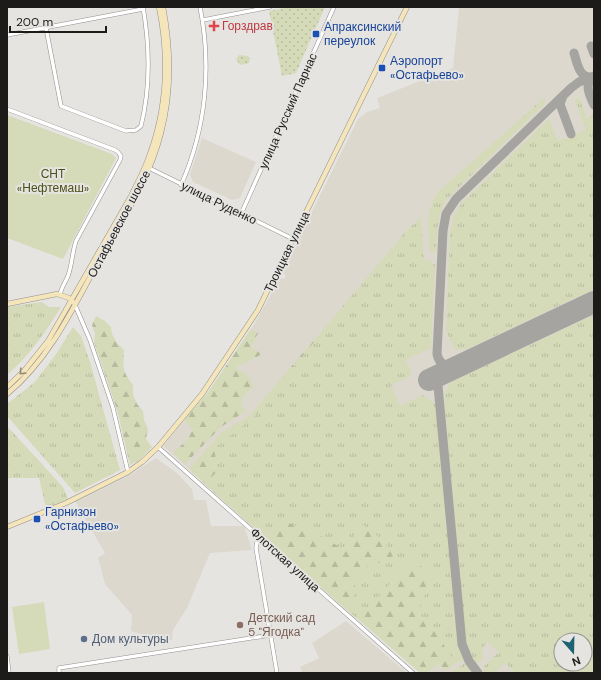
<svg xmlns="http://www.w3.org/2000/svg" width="601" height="680" font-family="'DM Sans',sans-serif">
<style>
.built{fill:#ddd8ce;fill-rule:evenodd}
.grass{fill:url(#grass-tufts);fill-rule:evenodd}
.forest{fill:url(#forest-firs)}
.park{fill:url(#park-dots)}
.garden{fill:#d5dbb8}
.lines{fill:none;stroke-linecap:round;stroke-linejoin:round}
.taxiway{stroke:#a5a4a1;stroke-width:9}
.runway{stroke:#a5a4a1;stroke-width:22}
.street-casing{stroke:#92908e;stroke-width:4.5}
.secondary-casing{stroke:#92908e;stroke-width:5.5}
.street{stroke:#fff;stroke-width:3.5}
.secondary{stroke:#f5e5bb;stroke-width:4.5}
.oneway{stroke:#938a73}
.health-dot{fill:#e0444e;stroke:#e6e4e1;stroke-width:1.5}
.transit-dot{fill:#1a4fb4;stroke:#e6e4e1;stroke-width:1.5}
.education-dot{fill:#8d6e63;stroke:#e6e4e1;stroke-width:1.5}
.service-dot{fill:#5c6f8a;stroke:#e6e4e1;stroke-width:1.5}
.labels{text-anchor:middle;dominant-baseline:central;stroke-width:4;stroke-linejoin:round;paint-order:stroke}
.health-label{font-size:12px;fill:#be3a42;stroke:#e6e4e1;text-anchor:start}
.transit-label{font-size:12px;fill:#164399;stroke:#e6e4e1;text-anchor:start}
.street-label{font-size:12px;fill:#1c1b1a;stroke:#e6e4e1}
.park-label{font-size:12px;fill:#4b5117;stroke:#e6e4e1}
.education-label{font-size:12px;fill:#785e54;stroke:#e6e4e1;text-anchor:start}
.service-label{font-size:12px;fill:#4e5e75;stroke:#e6e4e1;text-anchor:start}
</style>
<defs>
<pattern id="grass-tufts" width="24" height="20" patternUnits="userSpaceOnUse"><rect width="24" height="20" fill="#d5dbb8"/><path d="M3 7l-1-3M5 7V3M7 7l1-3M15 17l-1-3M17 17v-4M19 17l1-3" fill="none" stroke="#b6bb9e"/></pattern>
<pattern id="forest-firs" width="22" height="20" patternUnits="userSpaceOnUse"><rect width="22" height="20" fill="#d5dbb8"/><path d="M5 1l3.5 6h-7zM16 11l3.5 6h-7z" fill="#b6bb9e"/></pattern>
<pattern id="park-dots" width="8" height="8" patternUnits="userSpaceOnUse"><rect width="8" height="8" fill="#d5dbb8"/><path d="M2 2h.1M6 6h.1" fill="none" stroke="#b6bb9e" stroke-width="1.8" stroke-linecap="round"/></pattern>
</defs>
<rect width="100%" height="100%" fill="#e6e4e1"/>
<path class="built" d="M459,7H594V673H420L237,513L163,446L209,391L255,323L280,278L284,279L286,276L282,272L358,119L367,112L380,108L377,98L453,68ZM561,640H585V664H561Z
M202,138L256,162L240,198L232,200L193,182L190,174Z
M156,458L177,473L192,489L194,500H206L211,526H244L252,550L210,553L187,608L173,630L172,640L152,642L147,636L131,631L132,615L105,584L98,558L105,553L75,501L133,473Z
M346,621L407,673H302L300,667L319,658L312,643Z"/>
<path class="grass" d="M545,97V103L448,198C436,214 438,232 436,252L434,254H432L430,250C428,229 425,212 437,193Z
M579,98L587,118L594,115V289L467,349L455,350L446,331L450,230L453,218L460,205L549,119L558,141L586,130L574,99Z
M421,217L424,259L431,261L435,265L431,348L406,360L412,375L391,385L400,406L422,395C427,400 432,401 438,405L459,633L461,644L465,660L456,663L446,650L441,638L426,623L419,612L423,598L428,589L430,572L411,560L359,620L349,612L355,590V579L368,565L374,562L361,524L351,543L343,549L323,537H273L237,513L221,499L223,496L208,479L218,471L214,448L256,415L337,313L406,231Z
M42,302L49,307H61C46,332 29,356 7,375V307Z
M594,315V673H516L505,663L495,673H484L483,672L484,666L499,652L487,642L482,649L483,658L475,665L466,645L445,408V392L451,382ZM561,640H585V664H561Z
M73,327L81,336L90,362L120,470L75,493L7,416V404L35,382L56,354Z
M7,426L63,487L68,499L46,508L39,478H7Z
M467,662L475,673L451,672Z"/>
<path class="forest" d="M337,313L256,415L214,448L218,471L209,479L223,496L221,499L189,469L222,432L250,415Z
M96,316L105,321L111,327L112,334L117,343L124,350C123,366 122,372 133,385V395L137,404L143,411L144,420L148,429L146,439L152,447L138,461L130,465L117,410L94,342L95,334L92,325Z
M251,329L258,333L251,347L262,354L235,368L247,375L254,386L244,396L241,405L246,411L221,427L185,464L173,453L188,439L193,429L184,420L209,391Z
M237,513L272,537L287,522L323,537L343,549L351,543L361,524C373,533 388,541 393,556L381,563C368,561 363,570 355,579V590L349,612Z
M411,560L430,572L428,589L423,598L419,612L426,623L441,638L446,650L456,663L446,671L438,664L427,673H420L359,620Z"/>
<path class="park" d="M291,7H325L296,73L282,76L269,11Z
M239,55L248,56L250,59L249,63L241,65L239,64L236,59Z"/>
<path class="garden" d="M7,115L112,154L116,158L63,259L7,238Z
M44,602L50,649L19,654L12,607Z"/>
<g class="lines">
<path class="taxiway" d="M591,46L594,54
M574,53C577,62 579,78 591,77
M594,76C583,84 590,96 594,105
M563,96L560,104L571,134
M456,367C446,368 439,364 437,354L443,231L446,214L456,199L571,88L579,82L594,76
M440,374L438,386L462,644L469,661L478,673"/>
<path class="runway" d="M429,380L594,302"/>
<g class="street-casing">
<path id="street" d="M203,20L270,7
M46,28L61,106L126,131L136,130L141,126C151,86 150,48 143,7
M7,35L143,9
M7,109L115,150L118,152L121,156L120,160L76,241C72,253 72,265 68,276C65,283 61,288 60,295
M147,167L293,239
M181,185C206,129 212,67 200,7
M241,214L334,7
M75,305L90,340L113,408L128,472
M158,447L413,673
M258,536L256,548L277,673
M7,656L9,673
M59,673V668L271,635"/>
</g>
<g class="secondary-casing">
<path id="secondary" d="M7,304L57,294L69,298L74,303
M7,387L24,371L48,341L131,196C138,182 145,169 150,154C167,107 169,56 159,7
M7,394C51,358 75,304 102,255C125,216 150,177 161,133C172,91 171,49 163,7
M7,527L66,503L128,472L142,462L158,447L202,394L258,310L407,7"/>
</g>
<use href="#street" class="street"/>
<use href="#secondary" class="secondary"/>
</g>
<defs><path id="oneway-chevron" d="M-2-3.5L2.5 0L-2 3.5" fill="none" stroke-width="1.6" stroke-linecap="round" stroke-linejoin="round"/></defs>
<use class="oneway" href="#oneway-chevron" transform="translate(22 372) rotate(134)"/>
<path class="health-dot" d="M212 20h4v4h4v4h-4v4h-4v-4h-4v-4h4z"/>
<g class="transit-dot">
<rect x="312" y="30" width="8" height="8" rx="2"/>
<rect x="378" y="64" width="8" height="8" rx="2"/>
<rect x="33" y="515" width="8" height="8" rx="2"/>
</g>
<circle class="education-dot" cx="240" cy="625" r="4"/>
<circle class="service-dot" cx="84" cy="639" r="4"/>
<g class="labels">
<g class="health-label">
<text x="222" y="26">Горздрав</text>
</g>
<g class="transit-label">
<text x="324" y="27">Апраксинский<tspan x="324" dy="14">переулок</tspan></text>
<text x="390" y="61">Аэропорт<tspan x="390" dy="14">«Остафьево»</tspan></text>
<text x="45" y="512">Гарнизон<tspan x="45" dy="14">«Остафьево»</tspan></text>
</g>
<g class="street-label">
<text transform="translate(288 111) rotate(-66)">улица Русский Парнас</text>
<text transform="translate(219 203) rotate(26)">улица Руденко</text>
<text transform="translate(119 224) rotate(-62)">Остафьевское шоссе</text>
<text transform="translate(287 252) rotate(-64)">Троицкая улица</text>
<text transform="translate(285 560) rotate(42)">Флотская улица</text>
</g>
<g class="park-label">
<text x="53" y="174">СНТ<tspan x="53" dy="14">«Нефтемаш»</tspan></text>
</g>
<g class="education-label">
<text x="248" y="618">Детский сад<tspan x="248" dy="14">5 "Ягодка"</tspan></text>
</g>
<g class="service-label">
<text x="92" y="639">Дом культуры</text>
</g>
</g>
<rect width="601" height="680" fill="none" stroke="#1c1b1a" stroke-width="16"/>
<g transform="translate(573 652) rotate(160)"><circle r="19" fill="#e6e4e1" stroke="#959491"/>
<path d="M0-3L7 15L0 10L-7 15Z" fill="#1c6373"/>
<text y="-6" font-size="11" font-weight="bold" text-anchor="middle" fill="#1c1b1a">N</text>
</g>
<path d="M10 26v6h96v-6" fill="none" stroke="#1c1b1a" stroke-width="2"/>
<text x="16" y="26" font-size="12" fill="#1c1b1a" stroke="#e6e4e1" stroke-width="3" paint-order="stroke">200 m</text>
</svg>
